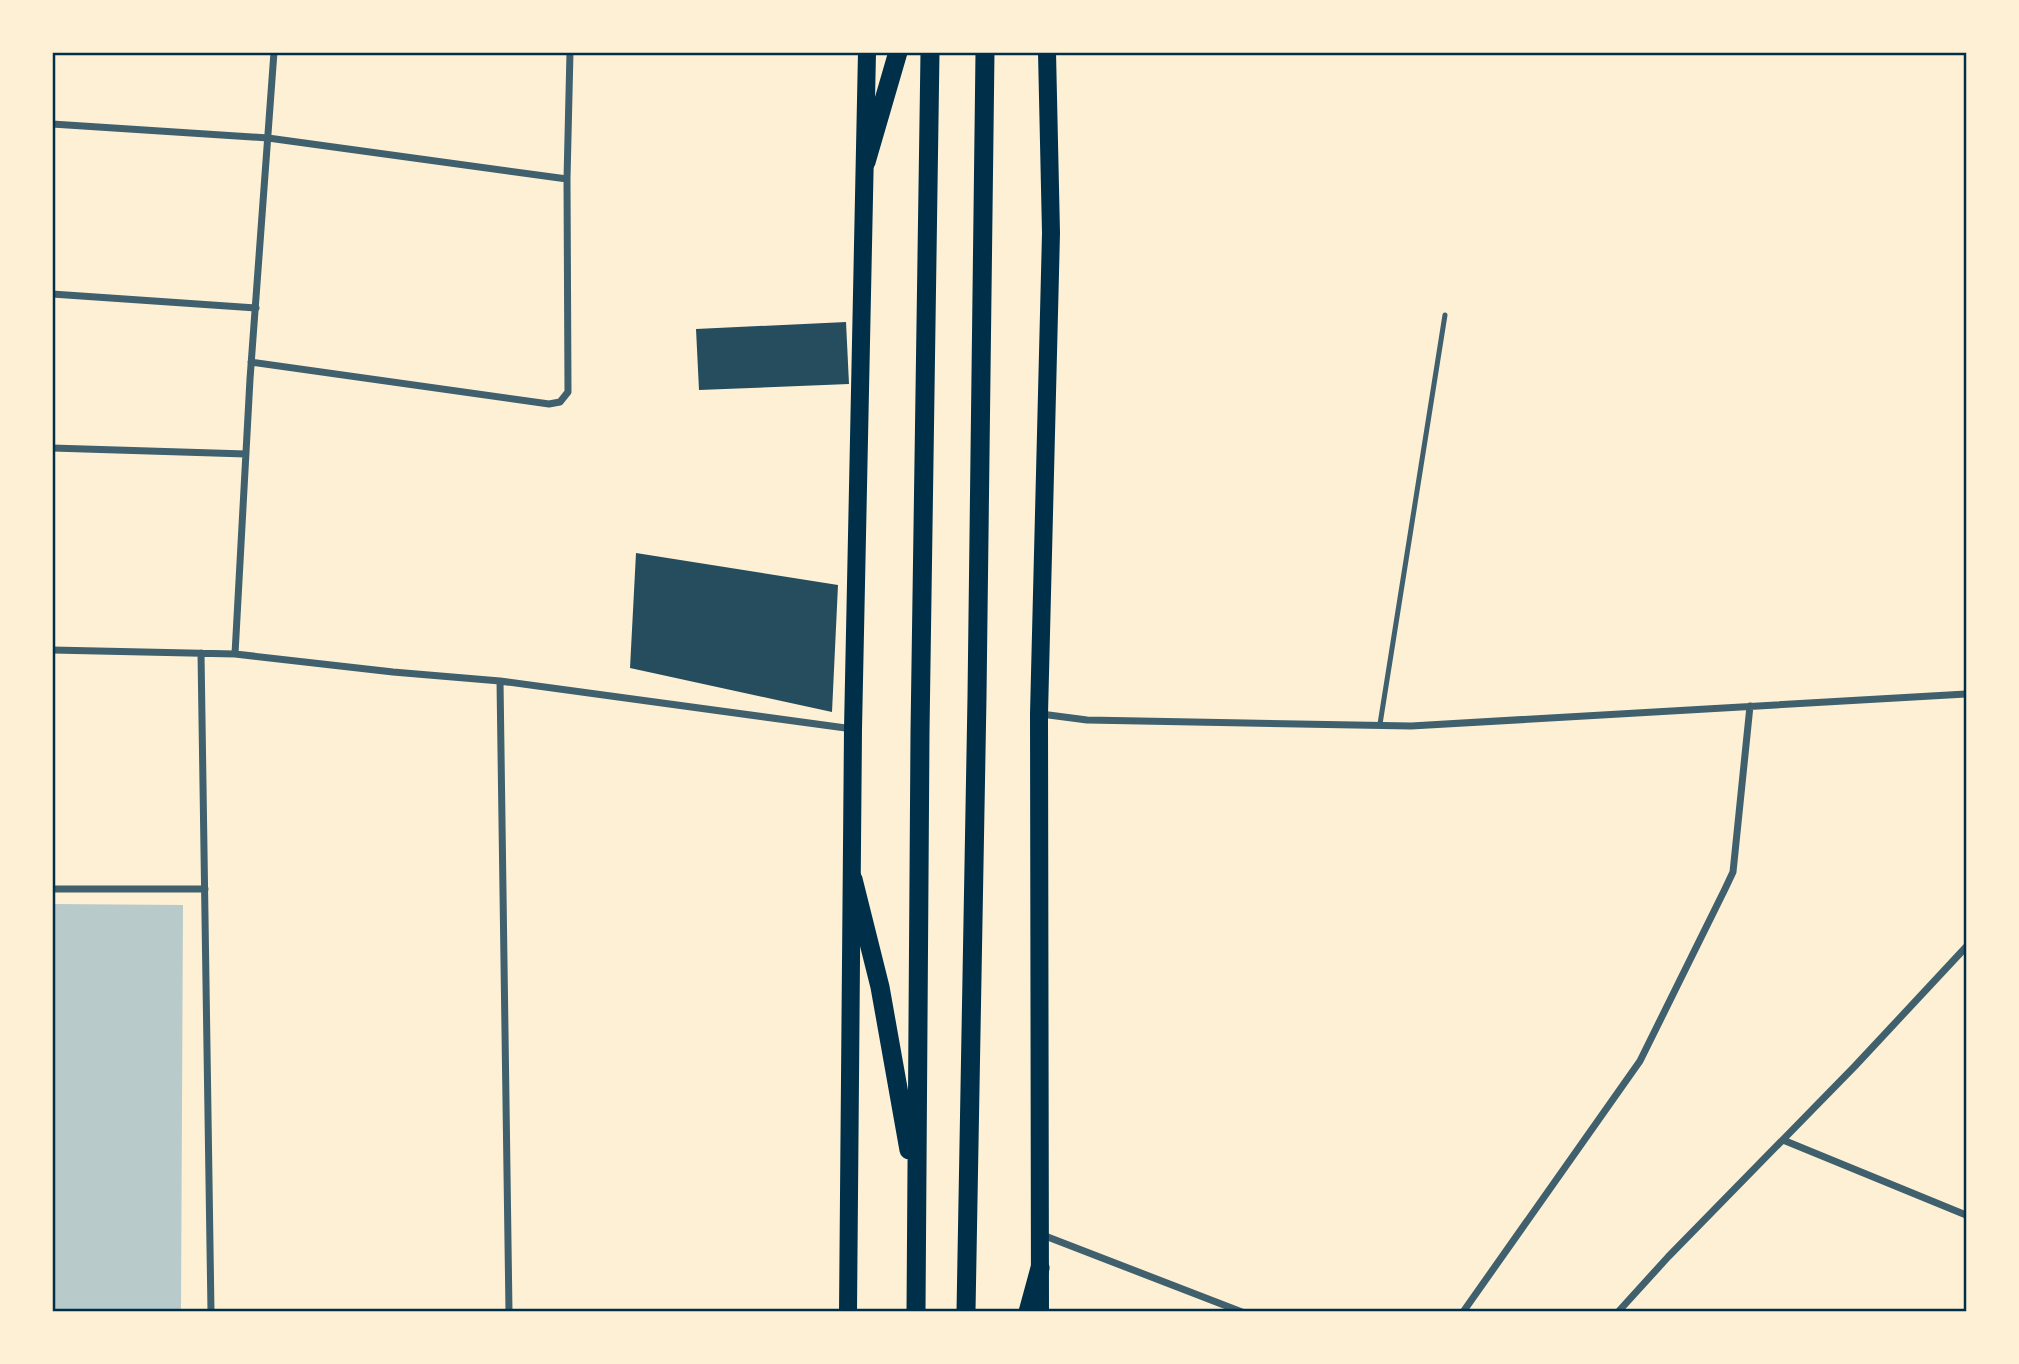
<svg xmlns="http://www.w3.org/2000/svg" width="2019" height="1364" font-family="Cabin,sans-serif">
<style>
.green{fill:#b9caca}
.building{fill:#264d5e}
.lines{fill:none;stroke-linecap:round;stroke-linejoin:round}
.service{stroke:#3f606c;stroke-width:5}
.minor{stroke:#3f606c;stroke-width:7}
.primary{stroke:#003049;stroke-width:18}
.trunk{stroke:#003049;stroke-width:19}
.neatline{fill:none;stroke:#003049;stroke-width:2.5}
</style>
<rect width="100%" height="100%" fill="#fdf0d5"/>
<path class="green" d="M53,904L183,905L181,1311H53Z"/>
<path class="building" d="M846,322L849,384L699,390L696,329Z
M636,553L838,585L832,712L630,668Z"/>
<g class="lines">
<path class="service" d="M1380,724L1445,315"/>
<path class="minor" d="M52,124L268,138L567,179
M52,294L256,308
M251,362L549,404L560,402L568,392L567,179L570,52
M52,448L246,454
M52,650L235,654L393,672L500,681L853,729
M201,653L211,1312
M235,654L250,379L274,52
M500,681L509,1312
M1041,714L1087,720L1411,726L1966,694
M52,889H205
M1783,1140L1966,1215
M1040,1234L1242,1312
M1463,1312L1640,1061L1725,889L1733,872L1750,706
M1618,1312L1668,1257L1855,1066L1966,947"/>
<path class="primary" d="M848,1312L853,729L867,52
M1040,1312L1039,714L1051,233L1047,52"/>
<path class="trunk" d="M866,162L898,52
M853,879L880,987L909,1150
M916,1312L920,732L930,52
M966,1312L977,697L985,52
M1028,1312L1040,1268"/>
</g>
<rect width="2019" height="1364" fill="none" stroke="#fdf0d5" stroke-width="108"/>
<rect x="54" y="54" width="1911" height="1256" class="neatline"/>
</svg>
